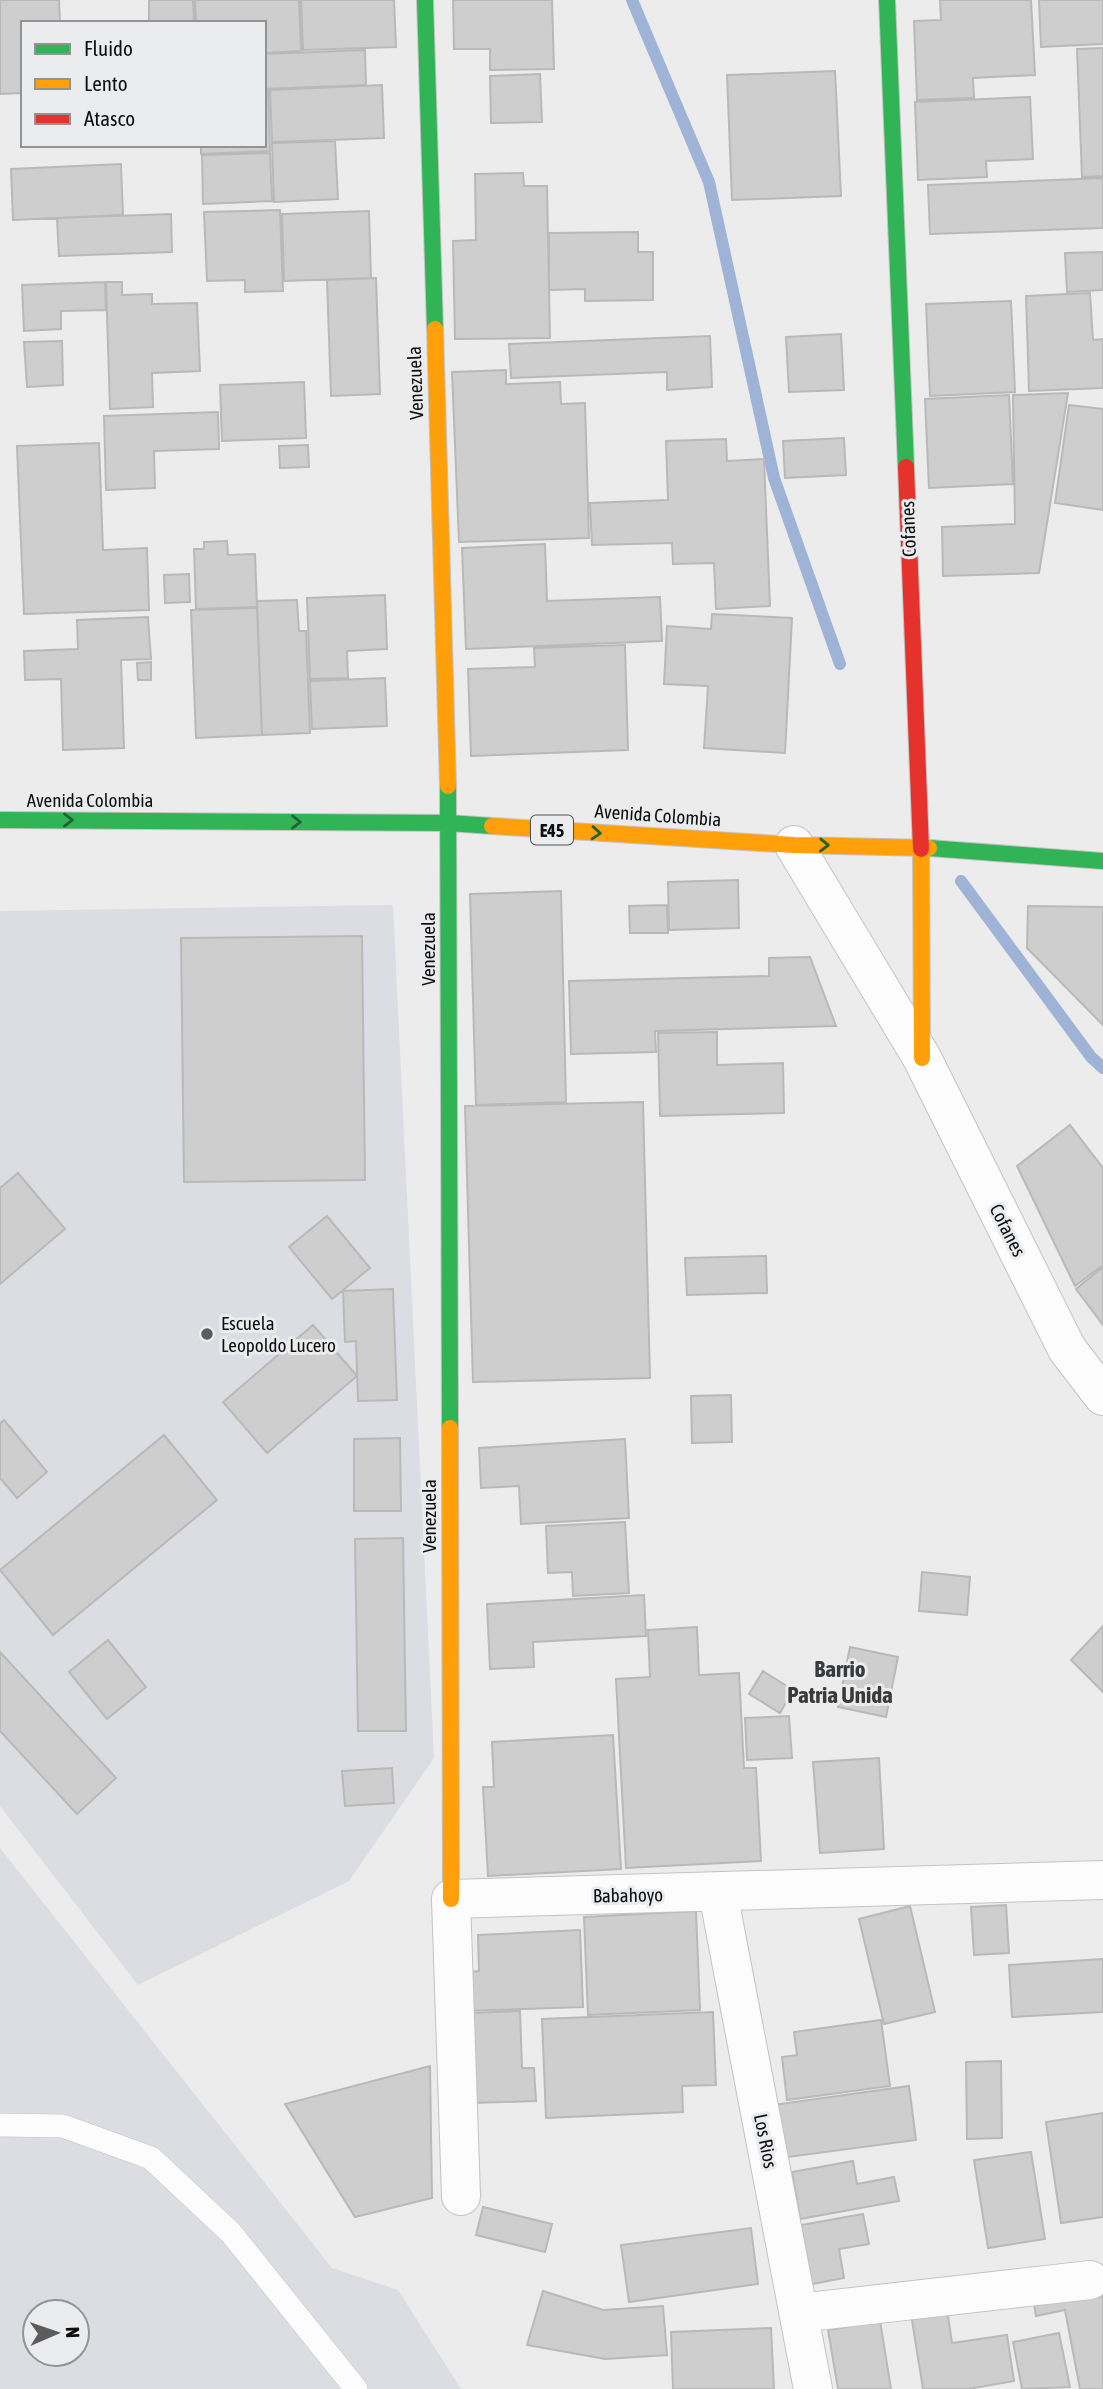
<svg xmlns="http://www.w3.org/2000/svg" width="1103" height="2389" font-family="'Asap Condensed',sans-serif">
<style>
.built{fill:#dbdde3;fill-rule:evenodd}
.lines{fill:none;stroke-linecap:round;stroke-linejoin:round}
.stream{stroke:#9fb3d6;stroke-width:12}
.building{fill:#cecece;stroke:#b9b9b9;stroke-width:2}
.lane-casing{stroke:#c3c3c4;stroke-width:24}
.street-casing{stroke:#c3c3c4;stroke-width:40}
.fast-casing{stroke:#c3c3c4;stroke-width:18}
.slow-casing{stroke:#c3c3c4;stroke-width:18}
.jam-casing{stroke:#c3c3c4;stroke-width:18}
.lane{stroke:#fcfcfc;stroke-width:23}
.street{stroke:#fcfcfc;stroke-width:38}
.fast{stroke:#30b455;stroke-width:16}
.slow{stroke:#ff9f0a;stroke-width:16}
.jam{stroke:#e5322d;stroke-width:16}
.oneway{stroke:#1f6132}
.poi-dot{fill:#5c5c5d;stroke:#ebecee;stroke-width:2.5}
.labels{text-anchor:middle;dominant-baseline:central;stroke-width:6;stroke-linejoin:round;paint-order:stroke}
.shield{fill:#ebecee;stroke:#505152;stroke-width:2}
.shield-label{font-size:18px;font-weight:bold;fill:#0e0e0f}
.street-label{font-size:19px;fill:#0e0e0f;stroke:#ebecee}
.poi-label{font-size:19px;fill:#0e0e0f;stroke:#ebecee;text-anchor:start}
.quarter-label{font-size:23px;font-weight:bold;fill:#393a3c;stroke:#ebecee}
</style>
<rect width="100%" height="100%" fill="#ececed"/>
<path class="built" d="M393,905L434,1758L349,1881L138,1985L0,1806V911Z
M0,1848L332,2268L398,2290L461,2389H0ZM35,2312H77V2354H35Z"/>
<g class="lines">
<path class="stream" d="M632,0L709,182L774,478L840,664
M961,881L1091,1057L1103,1068"/>
</g>
<path class="building" d="M0,0H59L60,23H23V93L0,94Z
M149,0H193L194,23H149Z
M195,0H299L301,51L264,53V23H196Z
M301,0H394L396,47L303,50Z
M453,0H552L554,69L490,70V49H454Z
M940,0H1031L1035,75L973,78L974,98L917,100L914,21L941,20Z
M1039,0H1103V44L1041,47Z
M1103,48V176L1082,177L1077,49Z
M365,50L366,85L264,89V54Z
M835,71L841,196L732,200L727,75Z
M540,74L542,122L491,123L490,76Z
M382,85L384,138L272,142L270,90Z
M264,90H268L270,151L201,154V145H264Z
M1030,97L1033,159L986,161L987,177L918,180L915,102Z
M335,141L338,199L274,202L272,143Z
M270,153L272,201L203,204L202,155Z
M121,164L123,215L13,220L11,169Z
M523,173L524,186H547L550,338L455,339L453,241L476,240L475,174Z
M1103,178V228L930,234L928,185Z
M280,210L283,291L245,292V280L207,281L204,212Z
M369,211L371,278L284,281L282,214Z
M171,214L172,252L59,256L57,218Z
M638,232V252H653V300L585,301V289L549,290V233Z
M1103,252V290L1067,292L1065,253Z
M376,278L380,394L331,396L327,280Z
M105,282L106,310L61,311V329L24,331L22,285Z
M106,282H122V295L152,294V304L197,303L200,371L152,373L153,407L110,409Z
M1090,293L1093,340L1103,339V388L1029,391L1026,296Z
M1011,301L1015,392L930,396L926,304Z
M841,334L844,390L789,392L786,337Z
M710,336L712,387L667,390V372L511,378L509,344Z
M62,341L63,385L27,387L24,342Z
M506,370V384L560,382L561,404L585,403L589,538L459,542L452,372Z
M304,382L306,438L222,441L220,385Z
M1068,393L1039,573L943,576L942,527L1015,524L1013,395Z
M1009,395L1013,484L929,488L925,399Z
M1069,405L1103,409V510L1055,503Z
M218,412L219,449L154,451L155,488L106,490L104,416Z
M844,438L846,475L785,478L783,441Z
M726,439L727,461L764,459L770,606L716,609L714,563L673,564L672,543L592,545L590,503L668,500L666,441Z
M99,443L103,550L147,548L149,610L24,614L17,446Z
M308,445L309,467L280,468L279,446Z
M227,541L228,555L255,554L257,607L196,609L194,549H204V542Z
M545,544L547,601L660,597L662,641L466,649L462,548Z
M189,574L190,602L165,603L164,575Z
M385,595L387,649L347,651L348,678L310,679L307,598Z
M297,600L299,631H306L310,733L262,735L257,601Z
M257,608L262,735L196,738L191,610Z
M712,614L792,618L785,753L704,748L708,686L664,684L667,626L711,629Z
M148,617L151,659L121,660L124,748L63,750L61,679L25,680L24,651L78,649L77,620Z
M625,645L628,750L471,756L468,669L535,667L534,648Z
M151,662V680H138L137,663Z
M385,678L387,726L312,729L310,681Z
M738,880L739,928L669,930L668,882Z
M561,891L566,1102L476,1105L470,894Z
M667,905L668,933H630L629,906Z
M1028,906L1103,907V1025L1027,948Z
M362,936L365,1180L184,1182L181,938Z
M810,957L836,1026L655,1031L656,1052L571,1054L569,981L769,976V958Z
M717,1032V1065L783,1063L784,1113L660,1116L658,1033Z
M643,1102L650,1378L473,1382L465,1106Z
M1070,1125L1103,1168V1265L1075,1286L1017,1166Z
M18,1173L65,1229L0,1284V1188Z
M327,1216L370,1268L332,1299L289,1247Z
M766,1256L767,1293L687,1295L685,1258Z
M1103,1267V1325L1076,1289Z
M393,1289L397,1400L358,1401L356,1341L345,1342L343,1291Z
M313,1325L357,1376L267,1453L223,1402Z
M731,1395L732,1442L692,1443L691,1396Z
M4,1420L47,1472L17,1498L0,1478V1424Z
M164,1435L217,1500L53,1635L0,1570Z
M400,1438L401,1511H354V1439Z
M625,1439L629,1518L521,1524L519,1486L481,1488L479,1448Z
M625,1522L629,1593L573,1596L572,1572L548,1573L546,1526Z
M403,1538L406,1731H358L355,1539Z
M922,1572L970,1577L967,1615L919,1611Z
M644,1595L646,1636L533,1642L534,1667L490,1669L487,1604Z
M1103,1626V1692L1071,1660Z
M697,1627L699,1675L739,1673L744,1768H756L761,1861L626,1868L616,1679L650,1677L648,1630Z
M108,1640L146,1687L107,1719L69,1672Z
M850,1647L898,1657L886,1717L838,1707Z
M0,1652L116,1778L77,1814L0,1731Z
M763,1671L793,1690L780,1713L749,1694Z
M789,1716L792,1758L747,1760L745,1718Z
M613,1735L621,1869L488,1876L483,1787H494L492,1742Z
M879,1758L884,1849L820,1853L813,1762Z
M392,1768L394,1803L345,1806L342,1771Z
M1006,1905L1009,1953L974,1955L971,1907Z
M910,1906L935,2012L884,2024L859,1919Z
M696,1911L700,2010L588,2015L584,1917Z
M580,1930L583,2007L461,2011L459,1973L479,1971L478,1935Z
M1103,1959V2012L1012,2017L1009,1965Z
M520,2011L522,2068H534L536,2101L473,2103L469,2013Z
M713,2012L716,2085L682,2086L683,2112L546,2118L542,2019Z
M881,2020L890,2086L787,2100L782,2057L797,2055L794,2032Z
M1001,2061L1002,2138L967,2139L966,2062Z
M430,2066L432,2198L355,2217L285,2104Z
M909,2086L916,2140L781,2158L773,2105Z
M1103,2113V2217L1061,2223L1046,2122Z
M1031,2152L1045,2239L988,2248L974,2160Z
M853,2161L857,2184L894,2177L899,2201L800,2219L792,2172Z
M483,2207L552,2224L545,2252L476,2235Z
M863,2214L869,2244L839,2249L844,2278L812,2284L801,2225Z
M751,2228L758,2284L629,2302L621,2245Z
M1100,2285L1103,2300V2389H1080L1065,2310L1036,2316L1033,2298Z
M543,2291L603,2310L663,2306L667,2355L605,2359L527,2345Z
M947,2309L952,2343L1007,2335L1014,2381L968,2389H923L911,2314Z
M880,2321L891,2389H838L828,2330Z
M771,2328L774,2389H673L671,2332Z
M1059,2333L1070,2387L1022,2389L1013,2342Z"/>
<g class="lines">
<g class="lane-casing">
<path id="lane" d="M0,2125L63,2126L151,2158L231,2233L356,2389"/>
</g>
<g class="street-casing">
<path id="street" d="M794,845L922,1058L1067,1349L1103,1396
M718,1893L813,2389
M461,2196L451,1899L1103,1880
M799,2313L1090,2280"/>
</g>
<g class="fast-casing">
<path id="fast" d="M425,0L435,329
M887,0L906,467
M448,786L450,1428
M0,820L449,823L492,826
M929,848L1103,861"/>
</g>
<g class="slow-casing">
<path id="slow" d="M435,329L448,786
M492,826L794,845L929,848
M921,849L922,1058
M450,1428L451,1899"/>
</g>
<g class="jam-casing">
<path id="jam" d="M906,467L921,849"/>
</g>
<use href="#lane" class="lane"/>
<use href="#street" class="street"/>
<use href="#fast" class="fast"/>
<use href="#slow" class="slow"/>
<use href="#jam" class="jam"/>
</g>
<defs><path id="oneway-chevron" d="M-2-3.5L2.5 0L-2 3.5" fill="none" stroke-width="1.6" stroke-linecap="round" stroke-linejoin="round" transform="scale(1.75)"/></defs>
<g class="oneway">
<use href="#oneway-chevron" transform="translate(68 820)"/>
<use href="#oneway-chevron" transform="translate(296 822)"/>
<use href="#oneway-chevron" transform="translate(596 833) rotate(4)"/>
<use href="#oneway-chevron" transform="translate(824 845) rotate(1)"/>
</g>
<circle class="poi-dot" cx="207" cy="1334" r="7"/>
<g class="labels">
<rect class="shield" x="531" y="815.5" width="42" height="29" rx="5"/>
<g class="shield-label">
<text x="552" y="830">E45</text>
</g>
<g class="street-label">
<text transform="translate(415 383) rotate(-92)">Venezuela</text>
<text transform="translate(908 529) rotate(-92)">Cofanes</text>
<text x="90" y="800">Avenida Colombia</text>
<text transform="translate(658 815) rotate(4)">Avenida Colombia</text>
<text transform="translate(428 949) rotate(-90)">Venezuela</text>
<text transform="translate(1008 1230) rotate(63)">Cofanes</text>
<text transform="translate(429 1516) rotate(-90)">Venezuela</text>
<text transform="translate(628 1895) rotate(-1)">Babahoyo</text>
<text transform="translate(766 2141) rotate(79)">Los Rios</text>
</g>
<g class="poi-label">
<text x="221" y="1323">Escuela<tspan x="221" dy="22">Leopoldo Lucero</tspan></text>
</g>
<g class="quarter-label">
<text x="840" y="1669">Barrio<tspan x="840" dy="26">Patria Unida</tspan></text>
</g>
</g>
<rect x="21" y="21" width="245" height="126" fill="#ebecee" stroke="#939395" stroke-width="2"/>
<rect x="35" y="44" width="35" height="10" fill="#30b455" stroke="#939395" stroke-width="2"/>
<text x="84" y="56" font-size="21" fill="#0e0e0f">Fluido</text>
<rect x="35" y="79" width="35" height="10" fill="#ff9f0a" stroke="#939395" stroke-width="2"/>
<text x="84" y="91" font-size="21" fill="#0e0e0f">Lento</text>
<rect x="35" y="114" width="35" height="10" fill="#e5322d" stroke="#939395" stroke-width="2"/>
<text x="84" y="126" font-size="21" fill="#0e0e0f">Atasco</text>
<g transform="translate(56 2333) rotate(88)"><circle r="33" fill="#ebecee" stroke="#939395" stroke-width="2"/>
<path d="M0-5L12 26L0 18L-12 26Z" fill="#5c5c5d"/>
<text y="-10" font-size="19" font-weight="bold" text-anchor="middle" fill="#0e0e0f">N</text>
</g>
</svg>
